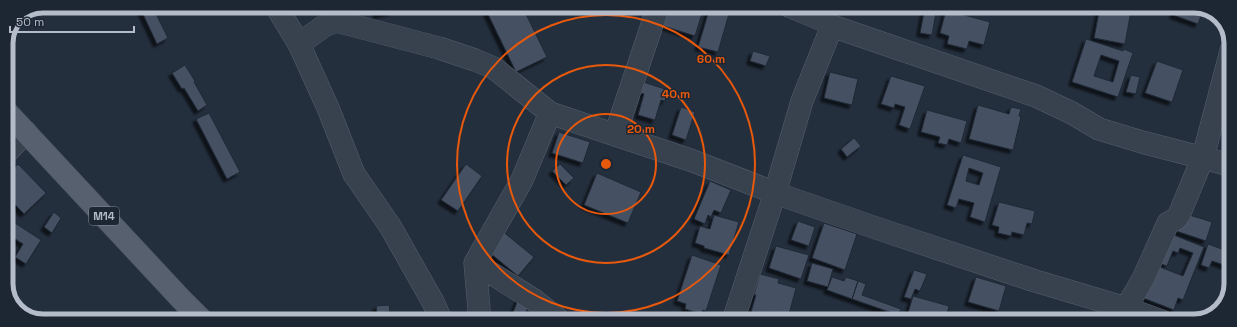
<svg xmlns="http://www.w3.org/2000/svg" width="1237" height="327" font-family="'Space Grotesk',sans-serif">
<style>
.building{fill:#455162;stroke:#1f2835;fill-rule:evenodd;filter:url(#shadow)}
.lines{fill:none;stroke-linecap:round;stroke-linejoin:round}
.minor-casing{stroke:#565f6c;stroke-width:23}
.major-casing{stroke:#414a57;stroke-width:23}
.minor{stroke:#38414e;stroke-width:22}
.major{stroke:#56606e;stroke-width:22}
.ring{fill:none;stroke:#e8590c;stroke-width:2}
.labels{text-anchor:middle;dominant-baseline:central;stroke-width:3;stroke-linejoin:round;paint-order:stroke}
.shield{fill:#1d2633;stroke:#878f9c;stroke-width:1}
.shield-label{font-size:11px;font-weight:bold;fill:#b4bcc9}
.rim{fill:none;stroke:#b4bcc9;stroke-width:5}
.centre{fill:#e8590c;stroke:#1d2633;stroke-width:2}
.ring-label{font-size:12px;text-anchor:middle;font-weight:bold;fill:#e8590c;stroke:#1d2633;stroke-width:3;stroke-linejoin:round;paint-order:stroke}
</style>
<defs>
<filter id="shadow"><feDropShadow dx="-3.5" dy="3.5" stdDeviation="1" flood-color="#0009"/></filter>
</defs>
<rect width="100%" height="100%" fill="#242f3e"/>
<path class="building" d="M126,6H145L127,11Z
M149,6H152L168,38L157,44L141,10Z
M375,6H391L392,12L377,15Z
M484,6H522L547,57L516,72Z
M611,7H624L622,11Z
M663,7H704L695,36L657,24Z
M710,7H731L718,52L698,47Z
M925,7H937L932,35L920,33Z
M1100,7H1112L1131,11L1125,44L1094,38Z
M1176,7H1203L1204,8L1198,24L1173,15Z
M946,10L990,22L984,45L969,41L967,49L947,44L949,36L940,33Z
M1086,39L1123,51L1124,49L1133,53L1118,97L1072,82ZM1101,55L1119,61L1113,82L1094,76Z
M753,51L770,56L766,66L750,61Z
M1157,61L1183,70L1172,102L1145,93Z
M185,65L195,81L194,82L207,105L198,111L184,88L182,89L172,73Z
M830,72L858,79L852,105L824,98Z
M1131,75L1140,77L1136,94L1126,92Z
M891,76L925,86L910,129L899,125L905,107L895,104L894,108L881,104Z
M637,80L668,90L665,101L661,100L655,120L638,115L644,94L633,91Z
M1221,99L1231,100L1230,132L1226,131V126L1217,125Z
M978,105L1009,114L1011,107L1021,109L1019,116L1021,117L1013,150L969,139Z
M681,107L695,112L686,140L672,135Z
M927,110L967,121L961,143L949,139L947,145L938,143L940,137L921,132Z
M209,113L240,172L227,179L196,119Z
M559,132L590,142L583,163L552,153Z
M854,138L861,146L847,157L841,149Z
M963,155L1001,167L985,222L970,217L974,203L959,199L956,208L947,205ZM969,168L983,173L979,185L966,181Z
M18,164L46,193L24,214L6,195V176Z
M466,164L482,176L458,211L441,200Z
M560,164L574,178L566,185L552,171Z
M597,173L641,192L628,223L584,205Z
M710,181L731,190L721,213L714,210L711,217L708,215L705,224L694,219Z
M999,202L1035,211L1032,224L1027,223L1024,235L1012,232L1011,236L998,233L999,227L992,225Z
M54,212L61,218L52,233L44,227Z
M1180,212L1212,222L1206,241L1173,230Z
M714,215L739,222L729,255L704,248V246L695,243L700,226L710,229Z
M798,221L815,227L809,246L791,240Z
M15,223L41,240L26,264L15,257L23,244L9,235Z
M824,223L857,234L845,270L812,258Z
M501,230L534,257L518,276L485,249Z
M1161,230L1204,247L1183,300L1178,298L1174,310L1138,296L1150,263L1183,276L1193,253L1180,248L1178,253L1173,251L1167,266L1149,260Z
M1208,244L1230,252V267L1212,261L1209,268L1201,265Z
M776,246L809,255L801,279L769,268Z
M692,255L721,265L706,311L703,310L701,314L685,309L686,304L677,301Z
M812,263L833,269L828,287L807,281Z
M914,270L927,274L920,291L915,289L911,299L904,297Z
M760,274L779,279L778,283L796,288L788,318L768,312L767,316L751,312L756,295H754Z
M832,277L844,281L846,277L858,281L852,299L827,290Z
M976,277L1006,286L999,311L968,302Z
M858,281L866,284L862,295L901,309L898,315L852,299Z
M913,296L949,306L945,321H921L907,316Z
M519,297L530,301L523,320H510Z
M389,305L390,312L377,313L376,306Z"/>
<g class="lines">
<g class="minor-casing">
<path id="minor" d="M276,6L299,44L328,108L354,174L390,226L433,302L441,320
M791,7L827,22L832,26L1036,96L1072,113L1099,129L1142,142L1230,165
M299,44L324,26L336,21L439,48L475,60L494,68L550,113L693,161L775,193L879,229L1032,280L1126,308L1162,321
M615,135L658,7
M6,153L26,132
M475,263L534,300L559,320
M479,320V309L475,263L522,180L550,113
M733,321L775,193L802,101L832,26
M1123,321L1126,308L1143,279L1168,223L1176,219L1179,215L1203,157L1231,51"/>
</g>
<g class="major-casing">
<path id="major" d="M6,111L181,299L202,320"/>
</g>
<use href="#minor" class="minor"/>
<use href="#major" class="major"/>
</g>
<g class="ring">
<circle cx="606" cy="164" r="50"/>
<circle cx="606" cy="164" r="99"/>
<circle cx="606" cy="164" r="149"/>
</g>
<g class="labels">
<rect class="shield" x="89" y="207" width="30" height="18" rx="3"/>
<g class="shield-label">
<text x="104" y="216">M14</text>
</g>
</g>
<path d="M0 0H1237V327H0ZM43 13H1194A30 30 0 0 1 1224 43V284A30 30 0 0 1 1194 314H43A30 30 0 0 1 13 284V43A30 30 0 0 1 43 13Z" fill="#1d2633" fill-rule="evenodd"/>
<path class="rim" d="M43 13H1194A30 30 0 0 1 1224 43V284A30 30 0 0 1 1194 314H43A30 30 0 0 1 13 284V43A30 30 0 0 1 43 13Z"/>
<circle cx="606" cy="164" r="6" class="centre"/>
<g class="ring-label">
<text x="711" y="63">60 m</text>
<text x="676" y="98">40 m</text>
<text x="641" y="133">20 m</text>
</g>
<path d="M10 26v6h124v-6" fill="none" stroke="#b4bcc9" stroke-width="2"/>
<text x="16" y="26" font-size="12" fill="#b4bcc9" stroke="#1d2633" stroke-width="3" paint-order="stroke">50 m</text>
</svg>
